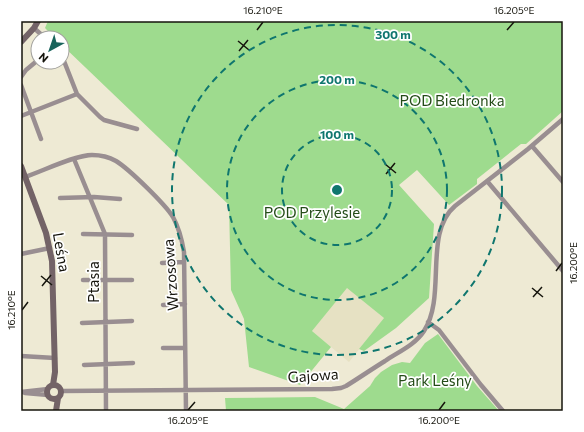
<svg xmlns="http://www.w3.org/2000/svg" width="584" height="432" font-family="Commissioner,sans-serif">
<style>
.built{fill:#e6e1c3}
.green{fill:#9edb8e}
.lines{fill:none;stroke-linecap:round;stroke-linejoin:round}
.street{stroke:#998e91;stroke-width:4.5}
.secondary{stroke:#736367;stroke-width:6}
.ticks{fill:none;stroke:#16150d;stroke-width:1.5}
.ring{fill:none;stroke:#0f766e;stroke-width:2;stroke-dasharray:7 5}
.labels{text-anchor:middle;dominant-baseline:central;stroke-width:3.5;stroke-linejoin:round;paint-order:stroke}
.park-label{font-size:15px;fill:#244c18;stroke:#fff}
.street-label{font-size:15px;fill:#16150d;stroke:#fff}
.centre{fill:#0f766e;stroke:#fff;stroke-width:2}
.ring-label{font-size:12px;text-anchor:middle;font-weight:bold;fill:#0f766e;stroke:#fff;stroke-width:3.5;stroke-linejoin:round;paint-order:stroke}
.neatline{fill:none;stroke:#16150d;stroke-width:1.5}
.ticks-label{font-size:10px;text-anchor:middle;fill:#16150d}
</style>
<rect width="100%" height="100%" fill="#eeead4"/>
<path class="built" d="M347,287L384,318L349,362L312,331Z"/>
<path class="green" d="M48,21H563V111L526,144H521L477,179V184L449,205L417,170L399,185L434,224L429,298L396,328L364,351L359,349L384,318L347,288L312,331L331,347L300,385L249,367L244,319L231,290L229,205L62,45V38H55L45,28Z
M438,334L477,386L499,411H226L225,398L315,397L344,409L370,386L375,378L381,372L392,365L402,362L410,363L425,343Z"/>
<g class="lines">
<path class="street" d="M34,28L45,38
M62,56L77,94L100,117L104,120L137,129
M21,77L26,70L38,60
M21,85L41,139
M21,116L77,94
M532,146L563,182
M74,159L105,234L106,411
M25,177C43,171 75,155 92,155C100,155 109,157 116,161C129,169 165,204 173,217C179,228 182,240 184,252L186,411
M487,181L563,271
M60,198L94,197L120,199
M83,234L132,235
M21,254L50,248
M162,263L184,262
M83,280H132
M163,305L185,304
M428,322L439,330L481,385L503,411
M82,323L132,321
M163,348H185
M21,356L55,358
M84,365L133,363
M62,391L332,389L341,388L346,386C359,378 372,369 385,361C398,352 415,345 424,331C447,296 423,233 455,206L528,149L563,119
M21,392L48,389
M25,393L48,395"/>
<path class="secondary" d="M21,42L34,28L38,21
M21,166L46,233L52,261L55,372L53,385
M47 392a7 7 0 1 1 14 0a7 7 0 1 1-14 0Z
M56,411L58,398"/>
</g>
<path class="ticks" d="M257,30L263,22M507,30L514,22M238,41L249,50M239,51L248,40M385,164L396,173M386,174L395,163M556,271L562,263M41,276L52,285M42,286L51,275M532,288L543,297M533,297L542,287M22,310L28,302M188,410L195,402M439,410L445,402"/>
<g class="ring">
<circle cx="337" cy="190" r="55"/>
<circle cx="337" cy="190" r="110"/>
<circle cx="337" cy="190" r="165"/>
</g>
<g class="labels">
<g class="park-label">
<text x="452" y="100">POD Biedronka</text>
<text x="312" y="212">POD Przylesie</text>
<text x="435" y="380">Park Leśny</text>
</g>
<g class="street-label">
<text transform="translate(62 252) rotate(80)">Leśna</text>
<text transform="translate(170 275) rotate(-94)">Wrzosowa</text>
<text transform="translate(93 282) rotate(-90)">Ptasia</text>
<text transform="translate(313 375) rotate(-4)">Gajowa</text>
</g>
</g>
<circle cx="337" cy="190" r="6" class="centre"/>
<g class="ring-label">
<text x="393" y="39">300 m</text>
<text x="337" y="84">200 m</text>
<text x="337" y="139">100 m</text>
</g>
<rect width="584" height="432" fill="none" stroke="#ffffff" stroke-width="44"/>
<g transform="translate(50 50) rotate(220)"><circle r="19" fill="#ffffff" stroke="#a2a19e"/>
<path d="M0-3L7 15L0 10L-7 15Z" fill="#19645c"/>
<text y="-6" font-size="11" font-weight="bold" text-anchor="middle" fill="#16150d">N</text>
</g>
<rect x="22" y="22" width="540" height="388" class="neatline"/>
<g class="ticks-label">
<text x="263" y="14">16.210°E</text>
<text x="514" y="14">16.205°E</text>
<text transform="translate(573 263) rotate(-90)" y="4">16.200°E</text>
<text transform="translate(11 310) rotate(-90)" y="4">16.210°E</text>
<text x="188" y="424">16.205°E</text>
<text x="439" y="424">16.200°E</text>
</g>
</svg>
